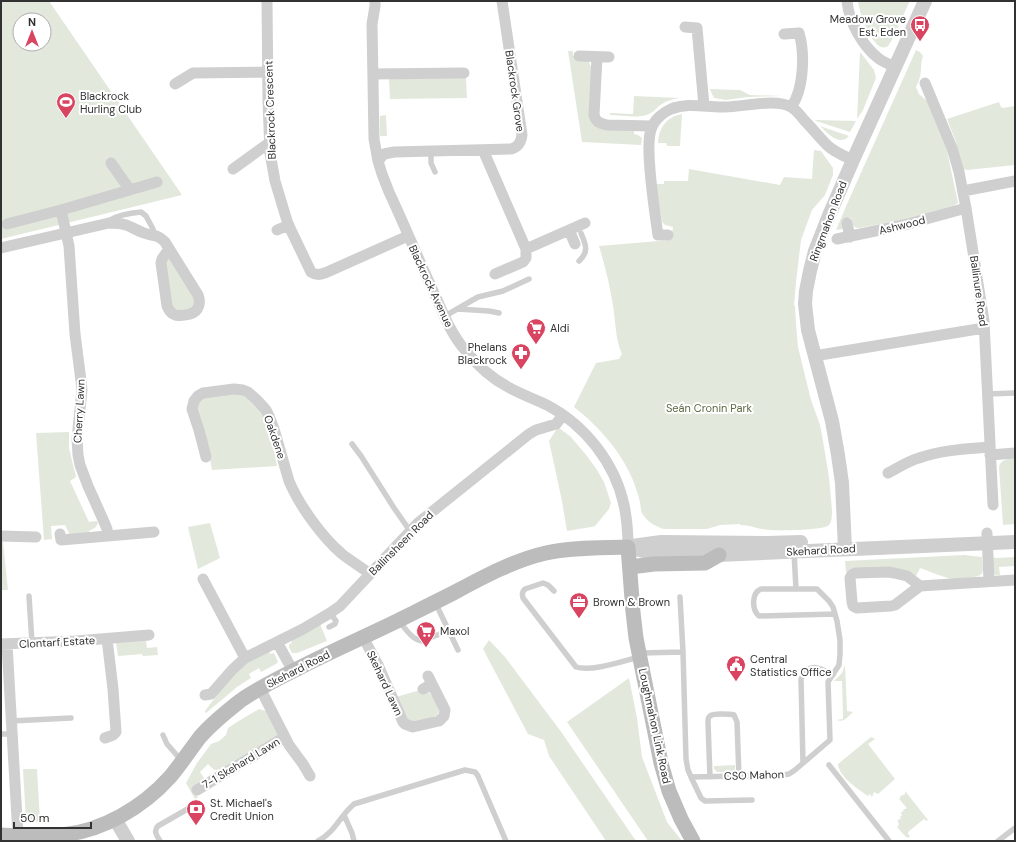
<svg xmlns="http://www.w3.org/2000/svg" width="1016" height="842" font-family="'DM Sans',sans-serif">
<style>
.green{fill:#e3e8dc;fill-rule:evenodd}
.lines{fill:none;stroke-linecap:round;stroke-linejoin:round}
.service{stroke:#cfcfcf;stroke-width:5.5}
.minor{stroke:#cfcfcf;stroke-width:11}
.tertiary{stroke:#cfcfcf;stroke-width:14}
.secondary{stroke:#bcbcbc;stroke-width:15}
.labels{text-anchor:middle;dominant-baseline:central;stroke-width:4;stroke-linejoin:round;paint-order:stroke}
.poi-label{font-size:11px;fill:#323232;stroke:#fff;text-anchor:start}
.street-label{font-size:11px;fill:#323232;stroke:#fff}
.park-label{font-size:11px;fill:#5a6b42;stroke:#fff}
</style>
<rect width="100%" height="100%" fill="#fff"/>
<path class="green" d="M1,1H49L182,195L1,239ZM20,20H44V44H20Z
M858,1H910C906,8 892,43 888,46C878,54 866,29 864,22C861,16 859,8 858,1Z
M916,50L920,52L923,56C920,65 922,69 920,77C919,81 917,84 916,87L919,94L927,101L946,146L958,203L953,206L911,218L859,228H856L853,225L851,218L843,220V229L836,230L847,204Z
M568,51H573V56L589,62L591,67L596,127L602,129L634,131V134L638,135L642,138L641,145L582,142Z
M860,52L874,70L876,78L863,110L857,119Z
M466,78L467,98L390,99L389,79Z
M710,89L740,90L750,95L783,96L748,97L726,100L714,98L712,94Z
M634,96L680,98C672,99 666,101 659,106C656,109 653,112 649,114C637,119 622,115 610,115V113L633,114Z
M999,102L1001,107L1003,108L1015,106V165L967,170L963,169L956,142L947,119Z
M682,114L680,146H667L666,143H658C659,128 666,117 682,114Z
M386,115L387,136H380V116Z
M815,120L856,121L850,132L816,121Z
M820,126L849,136C840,147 827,133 820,126Z
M814,150L821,151L833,168V175L825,195L812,210L801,240L796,282L794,305L795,306L796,323L798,347L811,400L820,425L822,435L829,477L832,510C832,515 832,522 829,525C826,530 778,531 771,530C760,530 751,525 740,525V524L720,525L707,529H664C657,527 649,523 644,516C640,512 641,507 640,502C638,494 635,485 632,478C620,450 597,425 574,407L596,363L619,359L622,354C615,339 616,322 613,306C610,286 605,266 599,246L671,240L673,227L665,225L662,222L655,184H664V181H688L689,169L780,185L784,177L812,179Z
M168,259H170L195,296L196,304L189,311L172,310L165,260Z
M236,394C239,394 243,395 245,396C268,408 273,444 277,466L212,470L205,431L196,411C197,407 198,404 200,401C207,394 226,395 236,394Z
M558,427L571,437L587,456L597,470L604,482L611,503L609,509L595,526L591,527L567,531L562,501L549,441Z
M69,432V448L73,465L76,476L75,478L70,481L89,522L96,521L98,522C97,528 93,529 89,531L90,534L70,535L65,525L51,526L52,539L44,540L36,433Z
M1015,458V524L1003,525L999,467C1001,459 1008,459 1015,458Z
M210,523L220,558L198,569L188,527Z
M1,542H3L8,590H1Z
M964,555L982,557C982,562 984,569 982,573C980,578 959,579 953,579C944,578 929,571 920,568L916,576L890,570L846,572L845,561Z
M992,557L997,558L1015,557V566L999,567L1000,575H996L993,573Z
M320,624L327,641L297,653H292L289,647V645L292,642L291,640Z
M146,640L147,648L157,647L158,655L143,656L142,654L118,656L116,643Z
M489,640L505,657L562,733L636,841H606L549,756L544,740L528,734L483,649Z
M269,651L270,654L274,653L278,662L276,664L261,672L259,668L249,674L251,678L237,687L206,713L205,712V711L220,691L244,664Z
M845,665L847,711L853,712C847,717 845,723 836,720L843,719L842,681H834L842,673Z
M629,678L637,718L642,757L667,822L682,841H648L567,722Z
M420,690L428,691L438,704L439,712L436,716L432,719L414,722L408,720L396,697Z
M259,709L266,711L279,736L223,769L214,770L208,764L200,772L204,778L203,780L195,791L198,797L195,799L186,783L197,763L211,744L219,741L226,735L228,728L237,722Z
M871,737L875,739L868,744L895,779L878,794L874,792L872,797L870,794L868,796C858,789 839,777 838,764Z
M735,765V769L731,772H717L714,769V766Z
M23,769H37L40,821L26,822Z
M905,791L928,820L926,821L924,819L908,832V834L910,836L908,838L907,837H906L897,827L899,825L898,824L899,823L897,821L901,818L900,817L902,815L900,812L901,813L904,810L903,809H906V807L899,799L901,797L900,795L902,796L903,795L902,794L904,795L905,794Z"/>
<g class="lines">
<path class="service" d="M431,151V163L435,172
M108,221C118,215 129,213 141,212L146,216L153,229
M579,261C590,251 585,244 581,233
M458,309L489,311L499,313
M445,316L478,297L503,291L529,279
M987,394L1015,393
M352,444L361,456L394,508L410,531
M796,589H761C751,593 752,610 759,616L835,614
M554,591L548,585L543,583L525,589C522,592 522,594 523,598L576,667C592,672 623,661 639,657
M29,596L32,643
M680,597L683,652
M399,621C405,628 412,640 422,641L445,632L447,629V627L435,602
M329,627L335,624L336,621L330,613
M447,627L458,650
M640,653L683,652L686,759L688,770L691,777L783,775L789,774L795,770L830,740L828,682L839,665L840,654V640L837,621L833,607L829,601L817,589H796L794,552
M11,721L71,718
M1,734H11
M163,735L167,744L181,760
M803,763L801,679C809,661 820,668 833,675
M829,765L889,841
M691,777L701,798L705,801L752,800
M710,777L708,722C708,721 708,717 710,716C713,713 730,714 734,715L737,722L739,776
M344,815L352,833L354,841
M160,841C157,836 153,831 158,826L191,807
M318,841C336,831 339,817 354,804L465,770L475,772L478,776L506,841
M998,841L1015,828"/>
<path class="minor" d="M267,1L268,101L270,153L275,181L288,224L311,272C316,275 319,275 325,273L408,236
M375,1V6L372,24L374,139L378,161L382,174L389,192C405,226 419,261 435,295C443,313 451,334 465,350C477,365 491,378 508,387C521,394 534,399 547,405C585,425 615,463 624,505C627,519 628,533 628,547
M847,1C849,22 862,45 878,58C883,62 889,64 895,67
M685,27L697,28L704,106
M784,34L799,33C805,53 804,90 791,107
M579,56L609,57
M597,57L594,115C596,122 599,123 607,125L652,126
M373,74L464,73
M925,83L952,148L959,172L966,208L984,321L993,505
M175,84L193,73L268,72
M483,150L526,249V258L523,262L495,274
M378,161L384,154L394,152L511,149C518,147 521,143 522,135L502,1
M111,163L130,190
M233,169L269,143
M963,191L1015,181
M61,210L69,246L75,334L81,381L82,390L77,439L78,455L80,465L88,486L105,524L107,529L108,536
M847,223L850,237
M7,224L61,210L157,182
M277,230L289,225
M569,230L575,244
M668,235H658C654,208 650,181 649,154C649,145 648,135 652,127C655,119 664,112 671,109C689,102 708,108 725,107C744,107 775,98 791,107C796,110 801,116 804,120C812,128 819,137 827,145C834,152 844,156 853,160
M837,239L908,224L966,208
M1,248L109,223C115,223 120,223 126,225C132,227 138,231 144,233C154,237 156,233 165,242L198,295C202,306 197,314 185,315C182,315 178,316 175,315C171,314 169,310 167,306L161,263L162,259L169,249
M526,249L585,223
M814,356L984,328
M990,455L1015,453
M206,457L199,430L192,409L194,401L198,396L203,393L234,389L243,390L248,392L257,400L266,410L269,416L274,429L289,481C299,505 322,537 342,554C351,561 361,567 370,574
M888,473C898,468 908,461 919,458C941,450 966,449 990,447
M987,533L989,581
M60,534L61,540L154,532
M1,536L36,537
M203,579L245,658
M920,586L907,576L894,573L888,572L856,573L853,574L851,576L850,578L852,602L853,606L857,608L891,606L895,605L920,586L1015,580
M363,637L378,665L403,722L405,724L413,727L439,721L444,716L445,710L428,676
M277,642L293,671
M1,644L76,641L149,635
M7,644L18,836
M260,688L289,745L303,764L310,776
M423,689L432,684
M205,695L211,694L232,670L245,658L303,629L330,613L340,606L418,523L529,434L536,430L556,424L563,415
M105,738L113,735L116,732L113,689L107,639
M197,790L215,779L285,737"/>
<path class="tertiary" d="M632,546L661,542L767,543L801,542
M628,547L655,554L719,555L1015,542
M845,549L842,483L838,455L832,421L808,330L805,304L806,291L810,271L815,251L830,213L853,160L925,1
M115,819L128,841"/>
<path class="secondary" d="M630,567L654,564L705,563L719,555
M1,835C21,836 42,838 62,835C103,831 143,807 170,777C181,764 190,750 200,737C212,723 226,712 240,701C258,688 279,678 299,668C330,652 362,638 393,623C415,612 436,602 457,591C485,576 515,560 546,553C572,547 601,548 628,547L633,612L636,638L661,763L669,791L681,819L693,841"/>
</g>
<defs>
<g id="bus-pin" transform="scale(1)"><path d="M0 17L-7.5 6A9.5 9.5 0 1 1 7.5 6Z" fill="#d94460" stroke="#fff"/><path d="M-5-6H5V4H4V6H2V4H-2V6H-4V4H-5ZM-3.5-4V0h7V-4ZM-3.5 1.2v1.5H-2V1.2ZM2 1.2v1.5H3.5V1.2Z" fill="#fff"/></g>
<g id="stadium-pin" transform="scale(1)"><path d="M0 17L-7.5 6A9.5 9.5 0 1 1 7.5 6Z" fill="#d94460" stroke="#fff"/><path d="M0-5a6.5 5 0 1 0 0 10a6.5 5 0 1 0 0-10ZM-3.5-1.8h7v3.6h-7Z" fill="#fff"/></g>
<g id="supermarket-pin" transform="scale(1)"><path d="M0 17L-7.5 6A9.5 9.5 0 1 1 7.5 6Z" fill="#d94460" stroke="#fff"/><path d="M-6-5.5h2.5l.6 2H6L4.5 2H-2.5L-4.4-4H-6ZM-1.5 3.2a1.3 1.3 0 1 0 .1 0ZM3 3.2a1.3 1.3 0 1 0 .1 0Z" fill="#fff"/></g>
<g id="pharmacy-pin" transform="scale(1)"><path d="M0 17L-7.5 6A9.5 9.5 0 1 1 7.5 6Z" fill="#d94460" stroke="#fff"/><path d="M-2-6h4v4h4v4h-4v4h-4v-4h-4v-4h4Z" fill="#fff"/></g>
<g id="office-pin" transform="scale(1)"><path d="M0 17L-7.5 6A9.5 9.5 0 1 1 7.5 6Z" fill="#d94460" stroke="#fff"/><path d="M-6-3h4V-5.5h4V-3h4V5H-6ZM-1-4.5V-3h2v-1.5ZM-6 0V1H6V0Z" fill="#fff"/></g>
<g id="civic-pin" transform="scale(1)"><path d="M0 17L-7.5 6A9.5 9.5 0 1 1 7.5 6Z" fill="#d94460" stroke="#fff"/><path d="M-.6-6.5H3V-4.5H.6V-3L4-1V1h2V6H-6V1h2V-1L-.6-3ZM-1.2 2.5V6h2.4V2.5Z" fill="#fff"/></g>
<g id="bank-pin" transform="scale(1)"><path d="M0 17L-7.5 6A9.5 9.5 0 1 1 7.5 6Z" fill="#d94460" stroke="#fff"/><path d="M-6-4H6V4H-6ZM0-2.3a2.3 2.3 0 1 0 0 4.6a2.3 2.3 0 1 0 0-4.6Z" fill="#fff"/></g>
</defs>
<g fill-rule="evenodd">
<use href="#bus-pin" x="920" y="25"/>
<use href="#stadium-pin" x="66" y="102"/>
<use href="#supermarket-pin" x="536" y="328"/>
<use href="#pharmacy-pin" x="521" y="353"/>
<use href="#office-pin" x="579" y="602"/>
<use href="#supermarket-pin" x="426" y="631"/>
<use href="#civic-pin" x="736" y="665"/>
<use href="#bank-pin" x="196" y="809"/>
</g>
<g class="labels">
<g class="poi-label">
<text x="906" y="19" text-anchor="end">Meadow Grove<tspan x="906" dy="13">Est, Eden</tspan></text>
<text x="80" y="96">Blackrock<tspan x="80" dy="13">Hurling Club</tspan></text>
<text x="550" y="328">Aldi</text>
<text x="507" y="347" text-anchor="end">Phelans<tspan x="507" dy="13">Blackrock</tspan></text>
<text x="593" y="602">Brown &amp; Brown</text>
<text x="440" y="631">Maxol</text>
<text x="750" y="659">Central<tspan x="750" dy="13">Statistics Office</tspan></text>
<text x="210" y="803">St. Michael's<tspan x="210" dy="13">Credit Union</tspan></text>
</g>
<g class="street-label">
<text transform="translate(515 91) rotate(82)">Blackrock Grove</text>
<text transform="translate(270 110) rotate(-92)">Blackrock Crescent</text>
<text transform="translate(828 221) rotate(-69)">Ringmahon Road</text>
<text transform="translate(902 225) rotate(-14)">Ashwood</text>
<text transform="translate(431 286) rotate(65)">Blackrock Avenue</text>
<text transform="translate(979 291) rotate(82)">Ballinure Road</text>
<text transform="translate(79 411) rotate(-87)">Cherry Lawn</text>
<text transform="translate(275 437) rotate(71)">Oakdene</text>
<text transform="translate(401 543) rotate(-45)">Ballinsheen Road</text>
<text transform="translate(821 550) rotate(-3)">Skehard Road</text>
<text transform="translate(57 642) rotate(-3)">Clontarf Estate</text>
<text transform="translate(298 669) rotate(-27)">Skehard Road</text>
<text transform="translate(385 683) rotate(65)">Skehard Lawn</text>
<text transform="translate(655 726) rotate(78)">Loughmahon Link Road</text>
<text transform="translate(241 763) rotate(-31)">7-1 Skehard Lawn</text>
<text transform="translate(754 775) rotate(-2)">CSO Mahon</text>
</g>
<g class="park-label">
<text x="709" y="408">Seán Cronin Park</text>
</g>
</g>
<rect width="1016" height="842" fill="none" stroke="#323232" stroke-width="4"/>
<g transform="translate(32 32)"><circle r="19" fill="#ffffff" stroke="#adadad"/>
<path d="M0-3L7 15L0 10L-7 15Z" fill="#d94460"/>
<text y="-6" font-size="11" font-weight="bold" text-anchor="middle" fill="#323232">N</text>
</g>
<path d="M14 822v6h77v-6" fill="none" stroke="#323232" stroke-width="2"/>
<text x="20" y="822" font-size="12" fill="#323232" stroke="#ffffff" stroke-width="3" paint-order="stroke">50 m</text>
</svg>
